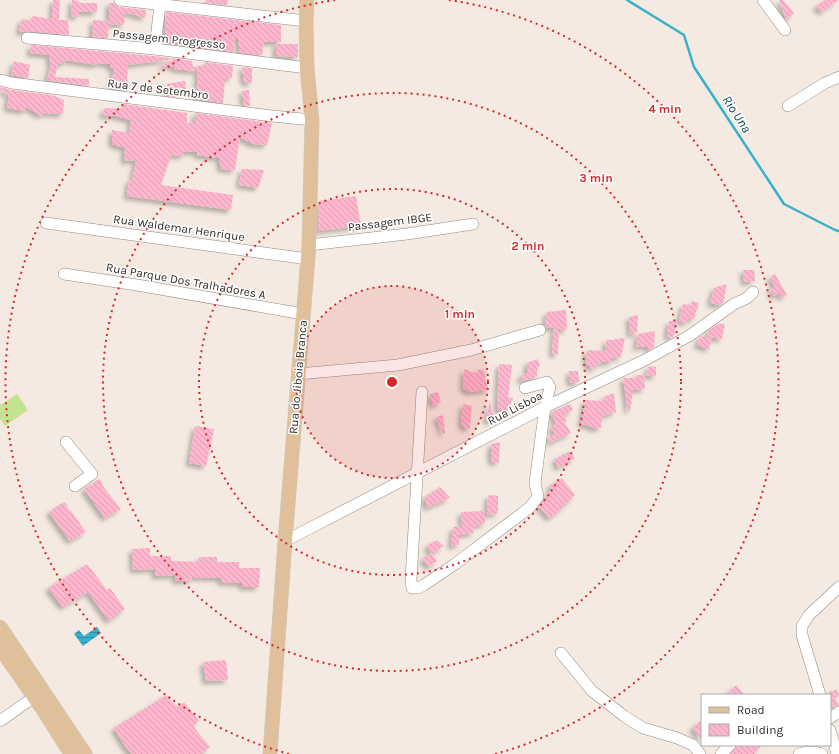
<svg xmlns="http://www.w3.org/2000/svg" width="839" height="754" font-family="Karla,sans-serif">
<style>
.garden{fill:#c3e393}
.water{fill:url(#water-rules)}
.lines{fill:none;stroke-linecap:round;stroke-linejoin:round}
.stream{stroke:#37b1cb;stroke-width:2.5}
.building{fill:url(#building-back-hatch);filter:url(#shadow)}
.minor-casing{stroke:#928982;stroke-width:12}
.major-casing{stroke:#cdcccb;stroke-width:15}
.minor{stroke:#fff;stroke-width:11}
.major{stroke:#dfc09a;stroke-width:14}
.ring{fill:none;stroke:#d62828;stroke-width:2;stroke-dasharray:2 4}
.labels{text-anchor:middle;dominant-baseline:central;stroke-width:3;stroke-linejoin:round;paint-order:stroke}
.street-label{font-size:12px;fill:#2f2b28;stroke:#fff}
.water-label{font-size:13px;font-style:italic;fill:#063d49;stroke:#fff}
.centre{fill:#d62828;stroke:#fff;stroke-width:2}
.ring-label{font-size:12px;text-anchor:middle;font-weight:bold;fill:#d62828;stroke:#fff;stroke-width:3;stroke-linejoin:round;paint-order:stroke}
</style>
<defs>
<pattern id="water-rules" width="6" height="5" patternUnits="userSpaceOnUse"><rect width="6" height="5" fill="#37b1cb"/><path d="M0 2.5h6" fill="none" stroke="#2f90a5"/></pattern>
<pattern id="building-back-hatch" width="6" height="6" patternUnits="userSpaceOnUse"><rect width="6" height="6" fill="#feb6ce"/><path d="M-1 5l2 2M0 0l6 6M5-1l2 2" fill="none" stroke="#da9db1"/></pattern>
<filter id="shadow"><feDropShadow dx="-3.5" dy="3.5" stdDeviation="2" flood-color="#0004"/></filter>
</defs>
<rect width="100%" height="100%" fill="#f4eae1"/>
<path class="garden" d="M17,394L28,410L5,426L0,419V405Z"/>
<path class="water" d="M97,627L101,633L83,646L74,634L79,630L84,636Z"/>
<g class="lines">
<path class="stream" d="M627,0L684,35L694,67L784,204L835,230L839,231"/>
</g>
<path class="building" d="M53,0H60L59,20H68L69,35L28,31L23,32H19L22,19L31,21L32,16L52,19Z
M72,0L79,1V3H97V12H79L78,17L71,16Z
M206,0H228L227,5L206,3Z
M779,0H783L794,13L786,20Z
M825,0H839L821,12L816,6Z
M109,3H114L119,7L146,10L145,18L125,12L124,25L109,24Z
M166,12L281,25V42H264L262,55L240,53L238,39H235L234,52L186,46L187,43L165,42Z
M93,20L109,21L108,38L92,37Z
M276,44H298V57L276,56Z
M31,45L154,56L192,61L193,67L205,65V62L233,66L232,78L225,79L223,103L196,99L198,71L174,69V66L159,67L174,59L128,65L127,80H128L129,88H109L111,87L114,68H110V64L97,63V65L65,60L64,64L58,63L55,77L89,79V86L47,80L51,63L49,62L50,55L30,53Z
M14,61L30,65L28,78L11,75Z
M242,67L252,68V83L244,82Z
M185,81L186,91H175V97L167,96V84Z
M0,87L11,90L52,95L64,100L63,114L43,113L42,116L26,107L25,111L7,108L9,94L0,90Z
M249,90L250,106L244,105L242,91Z
M123,104L187,113V123H195V113L272,123L267,145L253,144L240,137L235,170L221,169L219,158L197,155V152H184L183,156L171,155L161,185L233,195L231,210L127,196L129,180H132L136,160L124,161L125,148L112,144V130L129,133L131,120L116,116L102,115L105,108L123,109Z
M242,169L264,170L258,188L239,185Z
M356,196L361,226L318,231L319,201Z
M743,270H754L755,281L744,282Z
M775,274L787,295L782,298L779,293L774,296L770,291L775,287L770,277Z
M727,284L723,303L720,305L710,303L714,288Z
M692,301L699,303L694,319H688L687,323L679,321L683,304L691,305Z
M566,310L567,330L546,327L545,325L547,312Z
M638,315L637,333L630,334L629,317Z
M669,321H677L674,336L672,337L667,336Z
M718,324H725L722,339L707,337L709,330Z
M554,329L559,330L558,354H552Z
M655,331L654,347L648,351V346L636,347L638,334Z
M700,336L712,339L709,349L697,345Z
M625,338L621,357L612,358V362H601L600,364L597,365L591,370L590,366L586,364L587,350L605,351L606,340H615V339Z
M538,359L540,367H537V377L521,381V375L527,373V363Z
M499,364L512,365L508,397L513,398L506,414L497,409Z
M649,366L656,367V376H646Z
M464,369L478,374V369L484,370L488,390L469,392L463,388Z
M569,371H578L579,382L570,383Z
M636,375H644L645,389L633,390L630,411H628L623,378H636Z
M438,392L441,402L433,406L430,394Z
M614,393L616,412L602,416L601,428L593,429V427L581,424L585,400L604,401V397Z
M490,400L494,420L488,422L486,419Z
M463,404L472,406L470,428H465L461,423Z
M570,404L573,410L564,415L567,422L564,421L571,433L550,443L549,437L555,434L551,427L556,424L551,412Z
M443,415L445,433L443,434L436,417Z
M195,426L214,429L206,466L189,463Z
M500,442L499,463L491,461V444Z
M570,451L575,458L558,468L555,459Z
M562,478L575,495L556,514L549,518L539,506L544,501L545,496L552,489L549,486Z
M99,479L103,483L102,485L121,509L105,518L84,489Z
M440,487L450,498L427,508L425,497Z
M492,495L498,496V513L487,515L488,496Z
M64,502L68,506L67,508L71,511L86,532L70,541L49,512Z
M485,511V523L473,527L474,533L459,535V545L451,546L453,527H462L461,512Z
M437,540L444,546L431,554L427,545Z
M150,548V556H171V561L199,562V557H217V562H239V568H260L259,587H242V583L221,582V578L192,577V580L175,581L176,575L155,576V569L133,570L132,549Z
M432,554L437,561L429,567L422,558Z
M87,564L107,590L110,588L125,609L109,621L88,592L63,607L48,588Z
M226,660L228,680L206,681L203,662Z
M736,685L745,695H726Z
M837,689L839,696L835,698L839,705L834,707L830,702V690L831,692Z
M166,695L177,707L184,702L199,721L193,726L210,747L201,754H132L125,746L114,728Z
M702,720V740L692,728Z
M737,745H762L754,754H731L735,750Z"/>
<g class="lines">
<g class="minor-casing">
<path id="minor" d="M120,0L306,21
M763,0L785,30
M27,38L155,49L307,68
M155,49L160,4
M1,80L12,83L272,116L312,120
M788,106L825,83L839,77
M46,223L308,259
M309,245L407,234L473,224
M64,274L137,285L303,314
M298,374L398,365L471,350L540,330
M422,392L411,580L412,588H418L424,585L455,564L529,508L538,497L535,483L545,407L550,387L547,382L525,388
M66,442L92,474L75,486
M285,541L545,407L645,360L689,336L734,304L747,298L753,292
M561,653L592,691L624,716L643,728L677,738L693,745L700,754
M820,695L802,635V626L809,615L839,587
M830,718L839,712
M0,721L34,697
M830,730L837,754
M721,754L730,745
M799,754C807,751 814,751 822,754"/>
</g>
<g class="major-casing">
<path id="major" d="M0,627L85,754
M0,648L44,711L71,754
M270,754L285,541L309,245L312,120L307,68L306,21L307,0"/>
</g>
<use href="#minor" class="minor"/>
<use href="#major" class="major"/>
</g>
<circle cx="392" cy="382" r="96" fill="#d62828" fill-opacity=".12"/>
<g class="ring">
<circle cx="392" cy="382" r="96"/>
<circle cx="392" cy="382" r="193"/>
<circle cx="392" cy="382" r="289"/>
<path d="M289 754A386 386 0 0 1 335 0M449 0A386 386 0 0 1 495 754"/>
</g>
<g class="labels">
<g class="street-label">
<text transform="translate(169 39) rotate(6)">Passagem Progresso</text>
<text transform="translate(158 89) rotate(7)">Rua 7 de Setembro</text>
<text transform="translate(390 222) rotate(-7)">Passagem IBGE</text>
<text transform="translate(179 228) rotate(8)">Rua Waldemar Henrique</text>
<text transform="translate(186 281) rotate(10)">Rua Parque Dos Tralhadores A</text>
<text transform="translate(298 377) rotate(-85)">Rua do Jiboia Branca</text>
<text transform="translate(515 408) rotate(-27)">Rua Lisboa</text>
</g>
<g class="water-label">
<text transform="translate(737 114) rotate(57)">Rio Una</text>
</g>
</g>
<circle cx="392" cy="382" r="6" class="centre"/>
<g class="ring-label">
<text x="665" y="113">4 min</text>
<text x="596" y="182">3 min</text>
<text x="528" y="250">2 min</text>
<text x="460" y="318">1 min</text>
</g>
<rect x="701" y="694" width="130" height="52" fill="#ffffff" stroke="#acaaa9"/>
<rect x="709" y="707" width="20" height="6" fill="#dfc09a" stroke="#acaaa9"/>
<text x="737" y="714" font-size="12" fill="#2f2b28">Road</text>
<rect x="709" y="724" width="20" height="12" fill="url(#building-back-hatch)" stroke="#acaaa9"/>
<text x="737" y="734" font-size="12" fill="#2f2b28">Building</text>
</svg>
